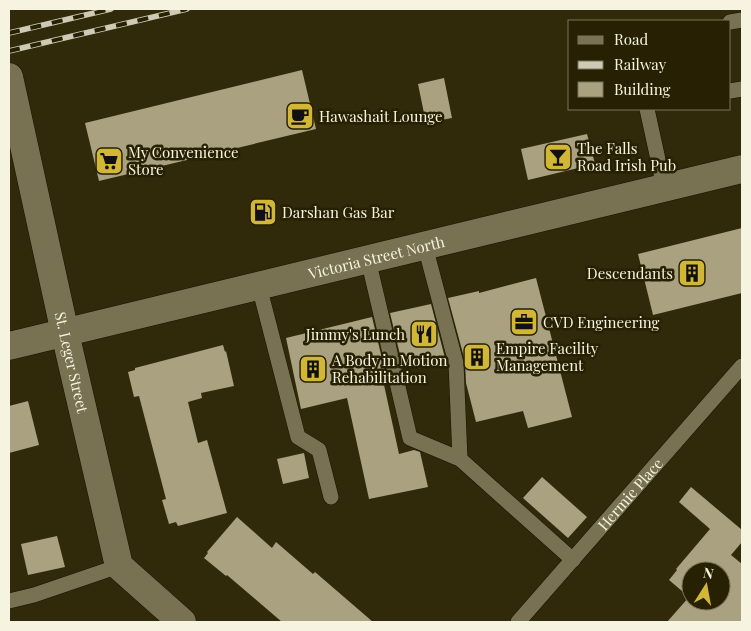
<svg xmlns="http://www.w3.org/2000/svg" width="751" height="631" font-family="'Playfair Display',serif">
<style>
.building{fill:#a9a180;fill-rule:evenodd}
.lines{fill:none;stroke-linecap:round;stroke-linejoin:round}
.service-casing{stroke:#181200;stroke-width:16}
.minor-casing{stroke:#181200;stroke-width:29}
.secondary-casing{stroke:#181200;stroke-width:29}
.service{stroke:#797252;stroke-width:15}
.minor{stroke:#797252;stroke-width:28}
.secondary{stroke:#797252;stroke-width:28}
.rail-casing{stroke:#cecab5;stroke-width:5.5}
.rail{stroke:#272002;stroke-width:4;stroke-dasharray:11;stroke-linecap:butt}
.labels{text-anchor:middle;dominant-baseline:central;stroke-width:5;stroke-linejoin:round;paint-order:stroke}
.poi-label{font-size:15px;fill:#f7f3e1;stroke:#272002;text-anchor:start}
.street-label{font-size:15px;fill:#f7f3e1;stroke:#272002}
</style>
<rect width="100%" height="100%" fill="#302a0b"/>
<path class="building" d="M302,70L316,129L99,181L85,123Z
M444,78L452,118L426,123L418,84Z
M587,134L595,164L528,180L521,149Z
M742,228V293L653,315L638,254Z
M536,278L572,417L528,428L523,411L476,422L466,383L465,361L448,298L479,291V293Z
M431,304L445,358L403,367L390,313Z
M372,317L385,371H381L399,454L414,450L420,452L428,487L369,499L347,398L301,409L286,338Z
M223,345L225,352L226,351L234,386L201,393L202,398L188,402L198,443L207,440L227,513L178,526L176,522L169,524L162,500L166,499L139,396L134,397L128,372L135,370V368Z
M28,401L39,445L9,453V406Z
M304,453L309,478L283,484L277,459Z
M542,477L587,517L568,538L523,498Z
M691,487L742,530V542L731,555L742,564V622H667L689,597L669,580L677,570L676,569L710,529L679,502ZM691,571H721V601H691Z
M237,517L272,548L276,542L313,574L315,572L373,622H282L227,575L226,576L204,558L208,553L207,552Z
M57,536L65,567L28,575L21,544Z"/>
<g class="lines">
<g class="service-casing">
<g id="service">
<path d="M730,22L742,20"/>
<path d="M730,91L742,89"/>
<path d="M647,109L664,187"/>
<path d="M425,246L456,363L460,459"/>
<path d="M368,259L410,438L460,459L573,560"/>
<path d="M259,286L298,437L319,450L331,497"/>
<path d="M9,601L34,595L119,566"/>
<path id="s1" d="M518,622L742,366"/>
</g>
</g>
<g class="minor-casing">
<g id="minor">
<path id="s2" d="M9,77L65,333L119,566L182,622"/>
</g>
</g>
<g class="secondary-casing">
<g id="secondary">
<path id="s3" d="M9,346L742,169"/>
</g>
</g>
<use href="#service" class="service"/>
<use href="#minor" class="minor"/>
<use href="#secondary" class="secondary"/>
<g class="rail-casing">
<path id="rail" d="M9,33L111,9
M9,51L187,9"/>
</g>
<use href="#rail" class="rail"/>
</g>
<defs>
<g id="cafe-square" transform="scale(1.4375)"><rect x="-9" y="-9" width="18" height="18" rx="4" fill="#d2b635" stroke="#272002"/><path d="M-5.5-4.5H6V0H3Q3 3.5 0 3.5H-2.5Q-5.5 3.5-5.5 0ZM3-3.2v2h1.7v-2ZM-6 4.5H4V6H-6Z" fill="#111"/></g>
<g id="bar-square" transform="scale(1.4375)"><rect x="-9" y="-9" width="18" height="18" rx="4" fill="#d2b635" stroke="#272002"/><path d="M-6-5H6L.8 .8V4.5H3.5V6h-7V4.5H-.8V.8Z" fill="#111"/></g>
<g id="supermarket-square" transform="scale(1.4375)"><rect x="-9" y="-9" width="18" height="18" rx="4" fill="#d2b635" stroke="#272002"/><path d="M-6-5.5h2.5l.6 2H6L4.5 2H-2.5L-4.4-4H-6ZM-1.5 3.2a1.3 1.3 0 1 0 .1 0ZM3 3.2a1.3 1.3 0 1 0 .1 0Z" fill="#111"/></g>
<g id="fuel-square" transform="scale(1.4375)"><rect x="-9" y="-9" width="18" height="18" rx="4" fill="#d2b635" stroke="#272002"/><path d="M-5.5-6h7V0h2V4h1.3V-2.5L3-4.5l.8-.8L6-3V5H2.5V1h-1V6h-7ZM-4.2-4.7v3.2H.2V-4.7Z" fill="#111"/></g>
<g id="building-square" transform="scale(1.4375)"><rect x="-9" y="-9" width="18" height="18" rx="4" fill="#d2b635" stroke="#272002"/><path d="M-4-6H4V6H1V3H-1V6H-4ZM-2.5-4.3h1.7v1.8h-1.7ZM.8-4.3h1.7v1.8H.8ZM-2.5-1h1.7V.8h-1.7ZM.8-1h1.7V.8H.8Z" fill="#111"/></g>
<g id="office-square" transform="scale(1.4375)"><rect x="-9" y="-9" width="18" height="18" rx="4" fill="#d2b635" stroke="#272002"/><path d="M-6-3h4V-5.5h4V-3h4V5H-6ZM-1-4.5V-3h2v-1.5ZM-6 0V1H6V0Z" fill="#111"/></g>
<g id="restaurant-square" transform="scale(1.4375)"><rect x="-9" y="-9" width="18" height="18" rx="4" fill="#d2b635" stroke="#272002"/><path d="M-5-6h1v4h1v-4h1v4h1v-4h1v5L-1.5 .5V6h-2V.5L-5-1ZM5-6V6H3V1.5H1.5Q1.5-4 5-6Z" fill="#111"/></g>
</defs>
<g fill-rule="evenodd">
<use href="#cafe-square" x="300" y="116"/>
<use href="#bar-square" x="558" y="157"/>
<use href="#supermarket-square" x="109" y="161"/>
<use href="#fuel-square" x="263" y="212"/>
<use href="#building-square" x="692" y="273"/>
<use href="#office-square" x="524" y="322"/>
<use href="#restaurant-square" x="424" y="334"/>
<use href="#building-square" x="477" y="357"/>
<use href="#building-square" x="313" y="369"/>
</g>
<g class="labels">
<g class="poi-label">
<text x="319" y="116">Hawashait Lounge</text>
<text x="577" y="148">The Falls<tspan x="577" dy="17">Road Irish Pub</tspan></text>
<text x="128" y="152">My Convenience<tspan x="128" dy="17">Store</tspan></text>
<text x="282" y="212">Darshan Gas Bar</text>
<text x="673" y="273" text-anchor="end">Descendants</text>
<text x="543" y="322">CVD Engineering</text>
<text x="405" y="334" text-anchor="end">Jimmy's Lunch</text>
<text x="496" y="348">Empire Facility<tspan x="496" dy="17">Management</tspan></text>
<text x="332" y="360">A Body in Motion<tspan x="332" dy="17">Rehabilitation</tspan></text>
</g>
<g class="street-label">
<text stroke="none"><textPath href="#s3" startOffset="378">Victoria Street North</textPath></text>
<text stroke="none"><textPath href="#s2" startOffset="292">St. Leger Street</textPath></text>
<text stroke="none"><textPath href="#s1" startOffset="170">Hermie Place</textPath></text>
</g>
</g>
<rect width="751" height="631" fill="none" stroke="#f7f3e1" stroke-width="20"/>
<rect x="568" y="20" width="162" height="90" fill="#272002" stroke="#7a745b"/>
<rect x="578" y="36" width="25" height="8" fill="#797252" stroke="#7a745b"/>
<text x="614" y="45" font-size="15" fill="#f7f3e1">Road</text>
<rect x="578" y="61" width="25" height="8" fill="#cecab5" stroke="#7a745b"/>
<text x="614" y="70" font-size="15" fill="#f7f3e1">Railway</text>
<rect x="578" y="82" width="25" height="15" fill="#a9a180" stroke="#7a745b"/>
<text x="614" y="95" font-size="15" fill="#f7f3e1">Building</text>
<g transform="translate(706 586) rotate(11)"><circle r="24" fill="#272002" stroke="#7a745b"/>
<path d="M0-4L9 19L0 12L-9 19Z" fill="#d2b635"/>
<text y="-8" font-size="14" font-weight="bold" text-anchor="middle" fill="#f7f3e1">N</text>
</g>
</svg>
